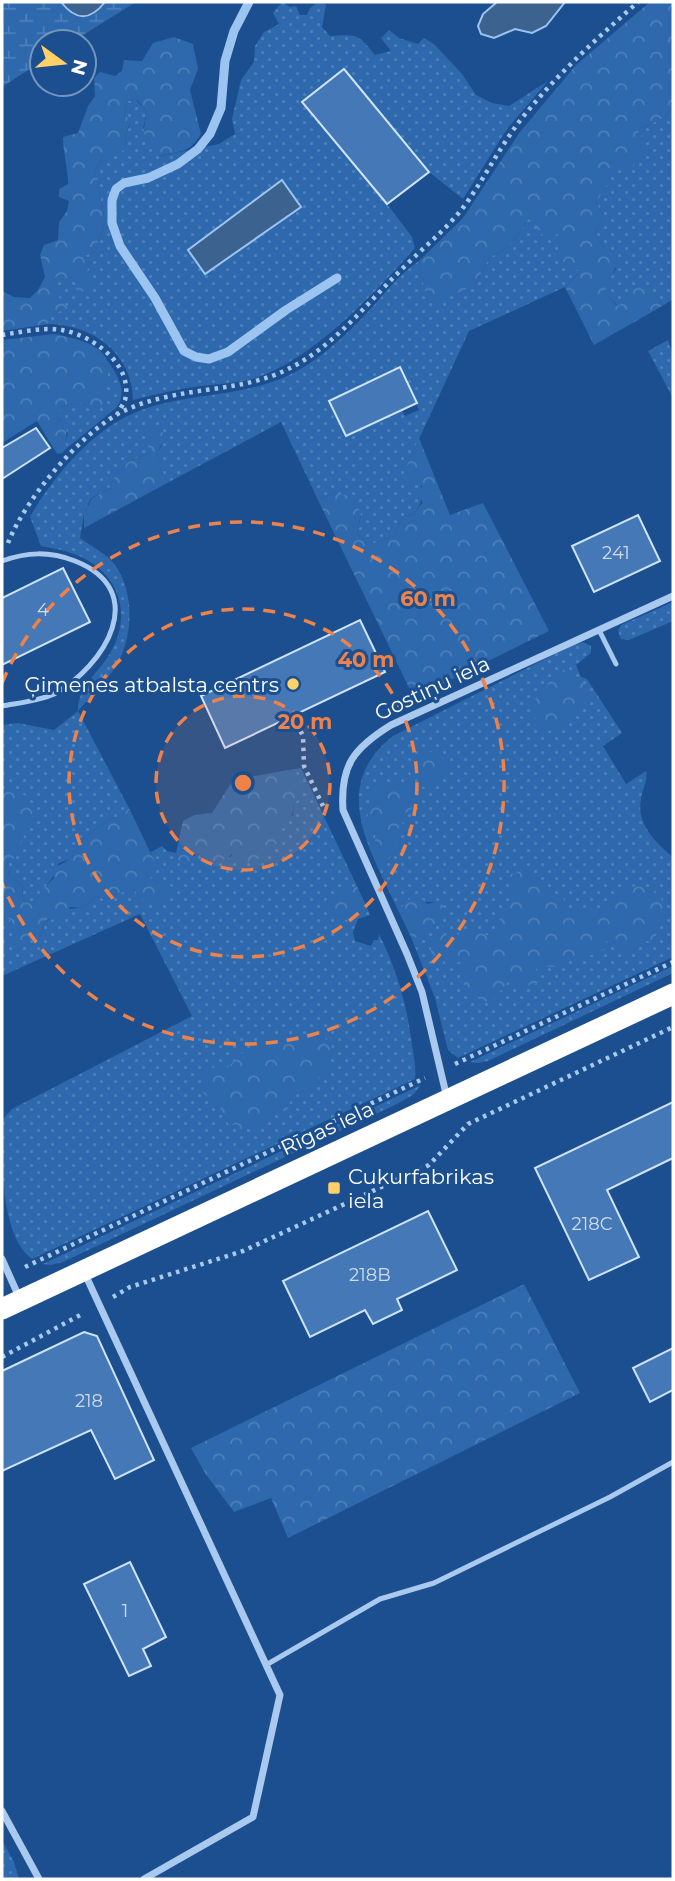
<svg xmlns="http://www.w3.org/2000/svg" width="675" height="1881" font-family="Montserrat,sans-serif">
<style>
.grass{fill:url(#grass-dots);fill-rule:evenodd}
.forest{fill:url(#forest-crowns)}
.wetland{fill:url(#wetland-marsh)}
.water{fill:#3c6290;stroke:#9cc4f0;stroke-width:2}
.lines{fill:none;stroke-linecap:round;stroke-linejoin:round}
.stream{stroke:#9cc4f0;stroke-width:9}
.building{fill:#4478b7;stroke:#cfe3fa;stroke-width:2}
.path{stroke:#a9c9ee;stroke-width:4.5;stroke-dasharray:3.5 5;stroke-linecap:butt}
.lane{stroke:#a9c9ee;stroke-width:5}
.street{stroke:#a9c9ee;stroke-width:7}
.highway{stroke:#fff;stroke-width:21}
.ring{fill:none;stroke:#ee8249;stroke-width:3.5;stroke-dasharray:12 9}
.poi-dot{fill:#ffd166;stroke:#1b4f8f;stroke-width:2.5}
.labels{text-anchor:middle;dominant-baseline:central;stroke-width:6;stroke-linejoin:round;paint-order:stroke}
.number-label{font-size:18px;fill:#d0dded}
.poi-label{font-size:21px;fill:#fff;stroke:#1b4f8f;text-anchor:end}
.street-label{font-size:21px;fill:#fff;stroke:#1b4f8f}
.centre{fill:#ee8249;stroke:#1b4f8f;stroke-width:3.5}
.ring-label{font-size:21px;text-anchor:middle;font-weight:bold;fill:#ee8249;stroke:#1b4f8f;stroke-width:6;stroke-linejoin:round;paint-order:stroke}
</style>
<defs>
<pattern id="grass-dots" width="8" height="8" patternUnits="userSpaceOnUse" patternTransform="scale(1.75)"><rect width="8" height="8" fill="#2e69ad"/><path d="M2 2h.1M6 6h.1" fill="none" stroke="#4d80b9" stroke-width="1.8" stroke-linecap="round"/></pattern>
<pattern id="forest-crowns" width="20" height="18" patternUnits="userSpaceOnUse" patternTransform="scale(1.75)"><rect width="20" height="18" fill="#2e69ad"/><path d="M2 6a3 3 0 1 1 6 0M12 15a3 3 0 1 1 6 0" fill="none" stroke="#4d80b9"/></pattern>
<pattern id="wetland-marsh" width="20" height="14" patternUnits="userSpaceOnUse" patternTransform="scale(1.75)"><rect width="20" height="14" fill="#2e69ad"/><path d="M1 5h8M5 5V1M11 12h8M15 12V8" fill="none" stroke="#4d80b9"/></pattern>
</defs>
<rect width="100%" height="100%" fill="#1b4f8f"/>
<path class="grass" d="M282,2L290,7L296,6L300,15H307C310,6 316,0 326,5L322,27L330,36C358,34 358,34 375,55L391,51L381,38L389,30L399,38L418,44L424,38L434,44L462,74L476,95L492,103L509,106L548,81L507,129L463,199L429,172L387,204L412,237L415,248C375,293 309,364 249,380C234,383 217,384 201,386C178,389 156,394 133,400C132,353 93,325 48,324L59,297L52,286L53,280L59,276L74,278L77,283C85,275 88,266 86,255L96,251C97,240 104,231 104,222C105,208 97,195 99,181L94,173L105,154L126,149L125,136L130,124L125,112L127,101L136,100L147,112L143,128L160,156L219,144L235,134L232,119L241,80L254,62L255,46L264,32L279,24L273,13Z
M673,105V299L664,305L655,294L627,301L618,306L605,293L607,281L616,269L595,233L603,214L596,203L638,130L667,116Z
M529,218L559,234L580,272L565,287L469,331L407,465C422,485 430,493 413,515L403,516L394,536L368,545L357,533L361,515L334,493L318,500L281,422L169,482L160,470L161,463L157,455L162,444L148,441V453L128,462L116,473L109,489L91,498L84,514L80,538C91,546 107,554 115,565C136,594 133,641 114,669C104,684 90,697 78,711L129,808L121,817L110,819L85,837L70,859L59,863C53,880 42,890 33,905L23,900L22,884L9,876L7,863C32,845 14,814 5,791L2,793V725L18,723L54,730L78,711C77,688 98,673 109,655C136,611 116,566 68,552C59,549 50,548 41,546L30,517C53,477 90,432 134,413C150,406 168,402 185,399C227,392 269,390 307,365C327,352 347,334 363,317C382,298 397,275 419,261L425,291L475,285L489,258L510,246ZM401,370L419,410L405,416L402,410L346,436L329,401L384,374Z
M668,340L673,355V398L648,351Z
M108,361C117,375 128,390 117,407L66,449L64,442L68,434L56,415L63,406L82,403L91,407C101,391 110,380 108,361Z
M673,602V621L629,640L621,639L618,631L621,625Z
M583,642L591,646V653L576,665L581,677L587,679L622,733L603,746L626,784L646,771C648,782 642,789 641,799C636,824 656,843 673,857V957L458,1058L448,1050L435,998L411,937H423L435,902H409L398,910C371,851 328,787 393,736L575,644Z
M301,768L357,886L351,890L340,891L330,907L336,915L354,920L361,911L368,910L370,915L358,919L353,932L355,941L371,946L374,940H378L379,934C397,970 407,1005 412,1045C414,1056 416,1068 415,1079L32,1259C0,1236 2,1160 2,1120L12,1109L192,1016L140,914L2,976V916L10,920C14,929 28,937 39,937L44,930L43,925C54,913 67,907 83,908L96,896L105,899L125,891L169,884H159L145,874C152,866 155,863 151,852L162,846L167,851L176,853L179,862L201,853L204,860L215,862L220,859L225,860L293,815L297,775L288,770Z
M673,966V973L488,1061L478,1063L470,1062Z
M421,1085L413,1095L393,1106L63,1262L51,1265L43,1264Z
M2,1840L14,1862L19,1879H2Z"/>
<path class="forest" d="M650,2H673V105L667,116L638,130L646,145L631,170L618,166L596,203L603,214L595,233L603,247L617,258C616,272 608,279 605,292L617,306L627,301L630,289L638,285L655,294L664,305L594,345L565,287L580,272L560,260L559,234L544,237L529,218L510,246L489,258L475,285L438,302L425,292L419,261L463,218L520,132L576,65Z
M174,37L193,44L198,69L190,90L201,134C188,155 180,150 160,156C142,141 142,134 147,112L137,100L127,101L125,112L130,123L125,136L126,149L115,156L105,154L94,173L99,181C97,195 105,208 104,222C104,231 97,240 96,251L86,255L88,269L84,277L90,283L89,288L81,292L76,291L77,283L74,278L58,276L54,280L52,286L58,288L61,292L59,297L68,308L52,315L48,324L2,331V291L14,297L30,298L38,290L45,277L40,255L44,245L58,240L59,222L67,211L69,201L59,197V189L68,184C68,167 63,154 63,137L78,133L88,106L95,96L94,78L100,72L115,76L122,71L124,60L142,61L153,43Z
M54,334C72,338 100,342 108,362C111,371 106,377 107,385C107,394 109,398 102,406L91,407L82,403L63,406L57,416L60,422L66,425C68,434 64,440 66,449L62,453L57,454L37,421L2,443V340Z
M149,429H159L165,435L157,455L161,463L160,470L169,482L84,528V514L92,498L109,489L116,473L128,462L148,453V441L144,433Z
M419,438L450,515L483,503L549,631L414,698L318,500L334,493L354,497L361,515L357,533L368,545L394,536L403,516L413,515L422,503V486L407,480V465Z
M560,668C580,677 603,695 578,713C568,719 579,716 568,718L566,723H560L559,727L550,731L540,726L538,720L531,716L530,704L537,698L538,693L545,690L549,682L555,678V673Z
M421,750C428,752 439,752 444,757C454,769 434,784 425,788L419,784L416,777L410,773L412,758Z
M288,770L297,775L303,786L301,798L294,803C293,816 290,823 277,827C283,852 260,859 240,865L232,854L225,860L220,859L207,869L201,853L193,855L191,860L184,864L179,862L176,853L183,821L194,815L212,813L233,780Z
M395,783L411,785L418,799L410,811L404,814V822C397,828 395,835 397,844C392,851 391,858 385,863L380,862L371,847L375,842V836L380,833L376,831L371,834L366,830L367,816L372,809L370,804L373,801L369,789C378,785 386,787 395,783Z
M5,791L25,795L34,813L15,857L7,863L9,876L22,884L23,900L33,905L43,889L54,878L51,870L70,859L85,837L110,819L121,817L129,808L154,860L153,866L145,874L159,884H169L172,888L170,896L163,902H148L138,899L135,889L125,895L124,891L113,897L105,899L96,896L83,908L70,907L66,916L60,921L48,919L43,925L44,930L39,937H33L27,944L17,943C13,935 14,928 10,920L2,916V793Z
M526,869L534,874L535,880L544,884L549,896L554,898H563L566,903L565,912C573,914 574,910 581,908C589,907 597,909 605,911C616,895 630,879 650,890C658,894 662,899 665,906L660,927L651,942L646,941L638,947L623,951L616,939L610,937L606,942L605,950L596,951L592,955L585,954L582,959L575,956L570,961H562L556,967L537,966L535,973L540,978L537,984L516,987L513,983L508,982L492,1001L480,1002L478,995L469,991L466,984L468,978L464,975L463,964L470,959L446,965L444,960L435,959L431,952V942L444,934L452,938C463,929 478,928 490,937L494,934C495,918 501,920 507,909C514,897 505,886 511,874Z
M342,886L351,890L357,886L368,910L361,911L354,920L349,922L343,917L330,914V907L325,903L326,900L334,896Z
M413,896L422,899L427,904L435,902L443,905C446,919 432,928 423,938L411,937L398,910Z
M283,1034L289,1035L297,1041C309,1032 322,1032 332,1045L330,1062L333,1066L330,1074L322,1075L309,1089L293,1092L288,1109L280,1113L273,1110L271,1115L265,1114L268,1119L263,1126H255L252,1121L241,1130L235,1125L228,1124L226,1114L219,1112L221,1108L217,1104L211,1106L208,1097L204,1094L201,1085L205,1071L217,1066L229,1067L240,1052L248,1056L251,1052L260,1051L262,1040L270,1035Z
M524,1284L580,1393L288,1538L271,1498L234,1512L205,1473L191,1448Z"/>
<path class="wetland" d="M2,2H136L72,42H42V61L2,87Z"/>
<path class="water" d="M61,2H105C90,21 76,21 61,2Z
M497,2H565L546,26L532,33L515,29L494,38L481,34L478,26L483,14Z
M282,180L301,207L205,274L188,250Z"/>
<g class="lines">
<path class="stream" d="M249,2L234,31L225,61L221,108L210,134L198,149L178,164L148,178L124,183L116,189L112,200V223L120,246L155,298L184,351L196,357L209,359L228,352L286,310L337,278"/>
</g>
<path class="building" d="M344,69L429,172L387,204L302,102Z
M400,367L417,403L346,436L329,401Z
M36,428L50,448L2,479V448Z
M638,515L660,561L594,592L572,546Z
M63,568L90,622L2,665V598Z
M360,620L385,672L225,748L201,696Z
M673,1102V1158L607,1190L639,1257L589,1280L535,1168Z
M428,1211L457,1270L397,1299L402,1310L373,1324L365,1310L310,1337L283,1281Z
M84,1332L97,1336L154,1460L115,1479L91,1430L2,1471V1371Z
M673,1348V1390L650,1402L633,1368Z
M130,1562L166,1637L143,1649L151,1666L129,1676L84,1584Z"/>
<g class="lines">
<path class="path" d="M2,335C21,332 43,327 62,330C92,335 134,365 125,400C123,405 119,410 117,415
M8,543C25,500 76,439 116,415C132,406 148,401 166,397C224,384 264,390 316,352C349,328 375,295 404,267C427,244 452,225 470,198C487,173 501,146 519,122C554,77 595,40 638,2
M293,716L303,736L304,766L323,806
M455,1064L673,962
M25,1267L425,1078
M113,1297L130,1287L243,1251L429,1165L468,1124L673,1027
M2,1357L84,1313"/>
<path class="lane" d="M2,561C27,552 49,551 75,561C151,591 105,666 54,694C39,701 18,703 2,706
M599,630L616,664
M266,1665L380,1599L434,1583L610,1497L673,1462"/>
<path class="street" d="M447,1098L422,992L407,954L343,810C340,765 354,748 391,725L673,596
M2,1259L19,1297
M85,1274L280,1695L253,1817L144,1879
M2,1811L39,1879"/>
<path class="highway" d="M2,1309L673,994"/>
</g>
<circle cx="243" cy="783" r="87" fill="#ee8249" fill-opacity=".12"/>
<g class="ring">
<circle cx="243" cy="783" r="87"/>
<circle cx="243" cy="783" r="174"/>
<path d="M2 683A261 261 0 1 1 2 883"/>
</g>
<g class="poi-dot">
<circle cx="293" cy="684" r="7"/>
<rect x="327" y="1181" width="14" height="14" rx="3.5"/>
</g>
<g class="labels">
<g class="number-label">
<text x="616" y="553">241</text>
<text x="43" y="610">4</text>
<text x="592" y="1224">218C</text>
<text x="370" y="1275">218B</text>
<text x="89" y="1401">218</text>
<text x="125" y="1611">1</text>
</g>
<g class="poi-label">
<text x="279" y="684">Ģimenes atbalsta centrs</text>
<text x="348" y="1176" text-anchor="start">Cukurfabrikas<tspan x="348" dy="24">iela</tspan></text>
</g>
<g class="street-label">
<text transform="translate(432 688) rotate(-25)">Gostiņu iela</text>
<text transform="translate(327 1128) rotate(-25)">Rīgas iela</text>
</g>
</g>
<circle cx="243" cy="783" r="10" class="centre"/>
<g class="ring-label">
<text x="428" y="606">60 m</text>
<text x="366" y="667">40 m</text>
<text x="305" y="729">20 m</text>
</g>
<rect width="675" height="1881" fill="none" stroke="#ffffff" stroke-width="7"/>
<g transform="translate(63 63) rotate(105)"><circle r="33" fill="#1b4f8f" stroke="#7695bc" stroke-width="2"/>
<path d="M0-5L12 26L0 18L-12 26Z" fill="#ffd166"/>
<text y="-10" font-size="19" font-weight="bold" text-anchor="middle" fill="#ffffff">N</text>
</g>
</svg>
